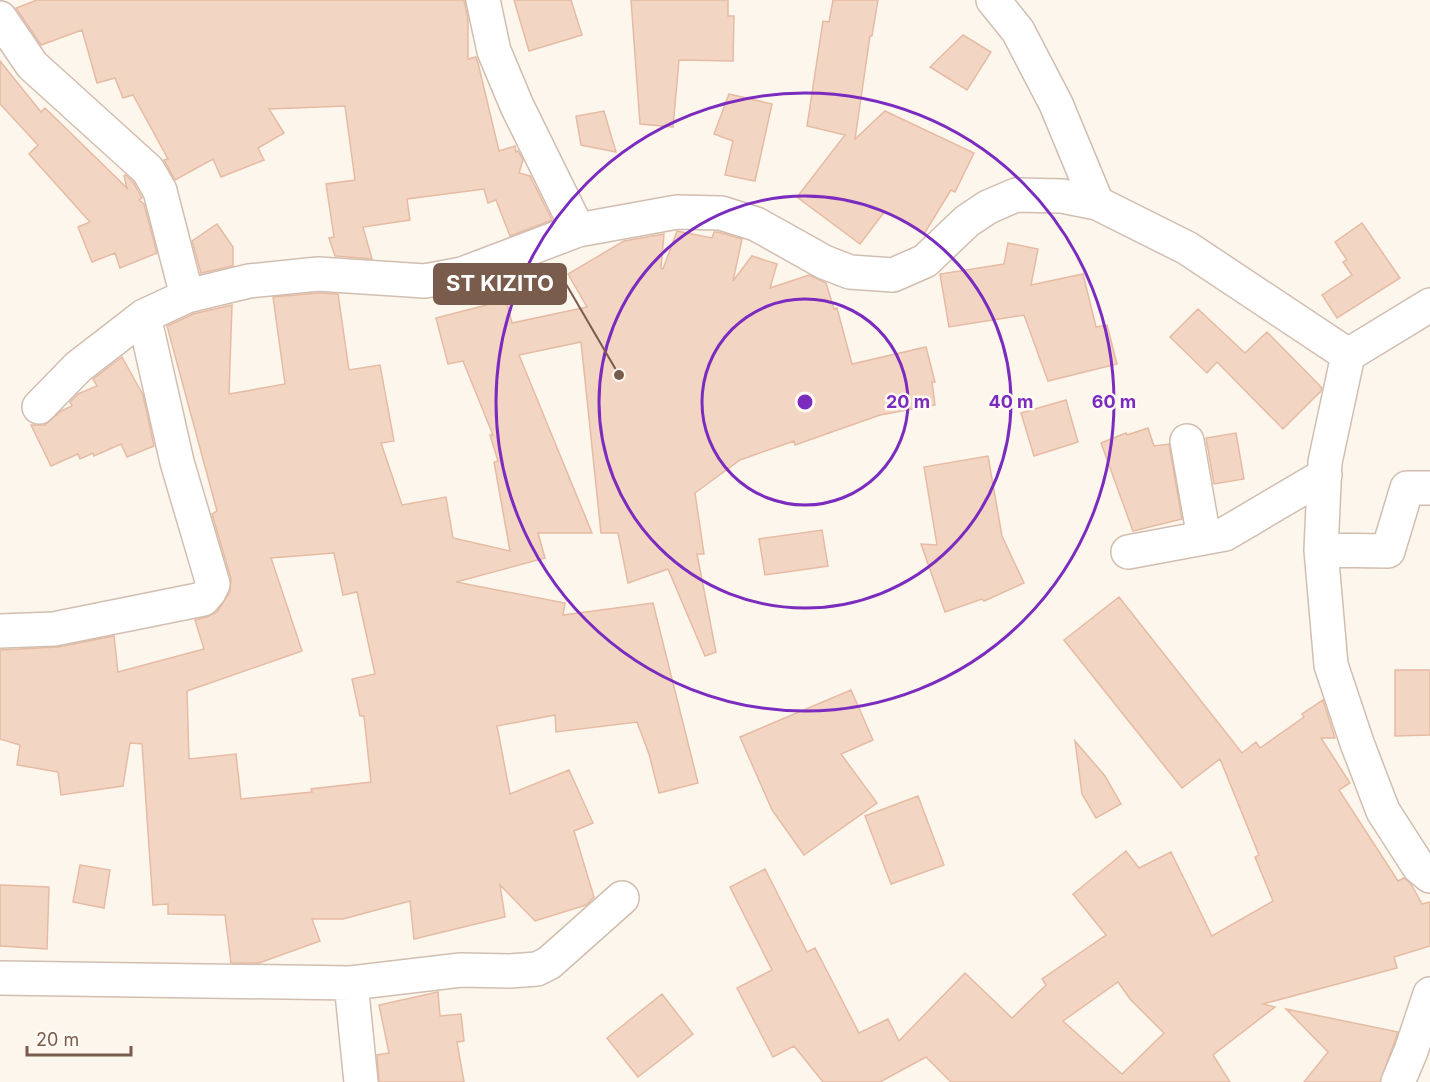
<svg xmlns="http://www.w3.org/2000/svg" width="1430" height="1082" font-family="Inter,sans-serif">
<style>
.building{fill:#f3d5c3;stroke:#e6bba3;stroke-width:1.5;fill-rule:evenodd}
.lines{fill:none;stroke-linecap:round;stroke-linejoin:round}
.minor-casing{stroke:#d1beb0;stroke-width:36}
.minor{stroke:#fff;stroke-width:33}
.ring{fill:none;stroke:#7b2cbf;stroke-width:3}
.centre{fill:#7b2cbf;stroke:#fffaf3;stroke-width:3}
.ring-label{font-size:18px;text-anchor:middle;font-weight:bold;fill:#7b2cbf;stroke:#fffaf3;stroke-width:5;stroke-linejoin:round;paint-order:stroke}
.leader{fill:none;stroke:#7a5c4d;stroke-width:2}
.callout-dot{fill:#7a5c4d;stroke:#fffaf3;stroke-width:2}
.callout{fill:#7a5c4d;stroke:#7a5c4d;stroke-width:2}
.callout-label{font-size:22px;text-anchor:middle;font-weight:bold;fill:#fff}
</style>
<rect width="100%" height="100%" fill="#fdf6ec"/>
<path class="building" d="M37,0H464L468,19V59L476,57L478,63L499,151L515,146L516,152L518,151L523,160L519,173L530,176L552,220L510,236L496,200L488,203L484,189L407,199L410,220L363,227L372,259L335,256L329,238L334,237L326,184L355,180L345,106L269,109L284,133L258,148L264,160L221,177L213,159L175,180L164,160L168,159L133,95L123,98L115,78L97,83L82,30L41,45L16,8Z
M514,0H571L582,35L529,51Z
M631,0H728V16H734L733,61L679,60L673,127L640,124Z
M833,0H878L872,36H870L855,139L885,111L974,153L955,192L951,190L924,234L885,211L860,244L797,197L845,135L807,126L823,21L829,22Z
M963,35L991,52L967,90L930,67Z
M0,61L41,112L45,108L127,188L124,176L126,175L133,182L142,198L139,200L144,204L157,253L120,268L115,253L92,262L78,227L90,222L29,154L38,145L0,104Z
M729,94L772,104L755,181L725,175L733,141L714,134Z
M604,111L616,152L581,145L576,116Z
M1362,223L1400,278L1337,318L1322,295L1352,275L1343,262L1347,260L1335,242Z
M217,224L233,247V266L201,273L192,241Z
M677,231L712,238L714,232H718L742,239L733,281L752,256L777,264L770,288L809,275L826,283L834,309L837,308L852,364L926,347L935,382H932L935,405L880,415L795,445L794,441L740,460L695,493L704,554H697L716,652L705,656L668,569L628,583L618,533H601L581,342L519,355L592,533H538L545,558L456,582L565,603L563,615L653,603L698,783L659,793L649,754L637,722L556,732L555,715L497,726L510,794L569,770L593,823L574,831L594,897L586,905L535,921L500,885L505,917L414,939L410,901L343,919H312L320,941L259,963H231L225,915L168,914V904L153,905L142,744L130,743L123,786L61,795L58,772L17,765L20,745L0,739V650L58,647L114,636L118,672L204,649L195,620L207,617L217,612L230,592L231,579L212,514L217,511L167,326L193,314L232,305L229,394L285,384L273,297L318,293L338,294L349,370L380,365L394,441L381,443L402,505L446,497L453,538L510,551L494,462L498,461L490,435H493L463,361L448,364L436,318L506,300L512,323L587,307L568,274L624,241L664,234L661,268L663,269ZM334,553L343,595L357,592L375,674L352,679L360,716H364L371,782L311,789L312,792L241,799L236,754L189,759L187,691L302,651L271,558Z
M1008,243L1038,249L1031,285L1083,274L1096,327L1107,325L1117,364L1048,381L1024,315L949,327L940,274L1004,264Z
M1198,309L1245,353L1267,332L1322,388L1321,391L1283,429L1217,362L1207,373L1170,337Z
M122,357L143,395L154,446L127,457L121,444L94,456L93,453L80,459L78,454L51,466L31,425H45L61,411L72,406L70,402L78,394L97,386L93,379Z
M1066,400L1078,442L1034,456L1021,413Z
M1148,428L1154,446L1169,444L1182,519L1133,531L1101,443L1126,433L1127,435Z
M1236,433L1244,479L1214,484L1206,438Z
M988,456L1002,536L1024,583L984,601L982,599L945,612L921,544L937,545L924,467Z
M822,530L828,566L765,575L759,539Z
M1119,597L1242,753L1256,742L1260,748L1304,717L1302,714L1323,700L1335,738H1321L1350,783L1339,790L1398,881L1404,878L1411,884L1422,904L1430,902V946L1394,957L1397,968L1263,1004L1275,1007L1213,1055L1230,1082H951L926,1057L880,1082H823L794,1046L773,1057L737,988L772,970L730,887L765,869L807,952L815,948L859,1033L888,1019L899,1041L965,973L1012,1018L1046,985L1042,979L1106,935L1073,894L1126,851L1139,868L1171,852L1212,936L1273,901L1255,857L1259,855L1220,759L1182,788L1064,640ZM1118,982L1130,999L1164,1033L1122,1074L1063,1021Z
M1395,670H1430V735L1395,736Z
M851,690L873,740L841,754L877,803L804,855L772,810L740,737Z
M1075,741L1105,776L1121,804L1096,818L1082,794Z
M918,796L944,865L891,884L865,816Z
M80,865L110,870L104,908L73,902Z
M0,885L49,887L47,949L0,946Z
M438,992L440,1016L461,1014L464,1041L457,1042L464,1082H379L377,1055L389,1053L379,1005Z
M662,994L693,1034L638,1077L607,1038Z
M1286,1009L1398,1032L1380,1082H1304L1328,1052Z"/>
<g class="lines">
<g class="minor-casing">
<path id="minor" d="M483,0L494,51L517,106L578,230
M993,0L1018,31L1056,104L1097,203
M0,18L32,65L148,170L160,191L187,296
M1430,305L1348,355L1325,462L1321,550L1331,665L1357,743L1383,811L1419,867L1430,876
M39,407L78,367L144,316L187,296L249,281L318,274L425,281L462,274L578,230L677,212L721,213L756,224L824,262L850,272L893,275L925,261L967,221L988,207L1016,195L1062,196L1097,203L1187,248L1348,355
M1187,441L1204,538
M1321,550L1388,551L1407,488H1430
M1128,552L1225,534L1325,475
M0,631L54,629L203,599L209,592L213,584L177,462L144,316
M0,978L351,983L461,970L510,971L537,969L549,963L622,898
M351,983L361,1082
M1398,1082L1411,1051L1430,994"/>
</g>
<use href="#minor" class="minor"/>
</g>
<g class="ring">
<circle cx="805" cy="402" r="103"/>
<circle cx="805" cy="402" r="206"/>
<circle cx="805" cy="402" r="309"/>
</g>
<circle cx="805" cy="402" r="9" class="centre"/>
<g class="ring-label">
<text x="908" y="408">20 m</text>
<text x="1011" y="408">40 m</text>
<text x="1114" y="408">60 m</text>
</g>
<path class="leader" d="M619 375L566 284"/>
<circle class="callout-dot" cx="619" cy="375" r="6"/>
<rect class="callout" x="434" y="264" width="132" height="40" rx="6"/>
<g class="callout-label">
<text x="500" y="291">ST KIZITO</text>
</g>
<path d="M27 1046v9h104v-9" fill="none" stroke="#7a5c4d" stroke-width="3"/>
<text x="36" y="1046" font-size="18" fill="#7a5c4d" stroke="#fffaf3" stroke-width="4.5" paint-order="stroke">20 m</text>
</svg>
